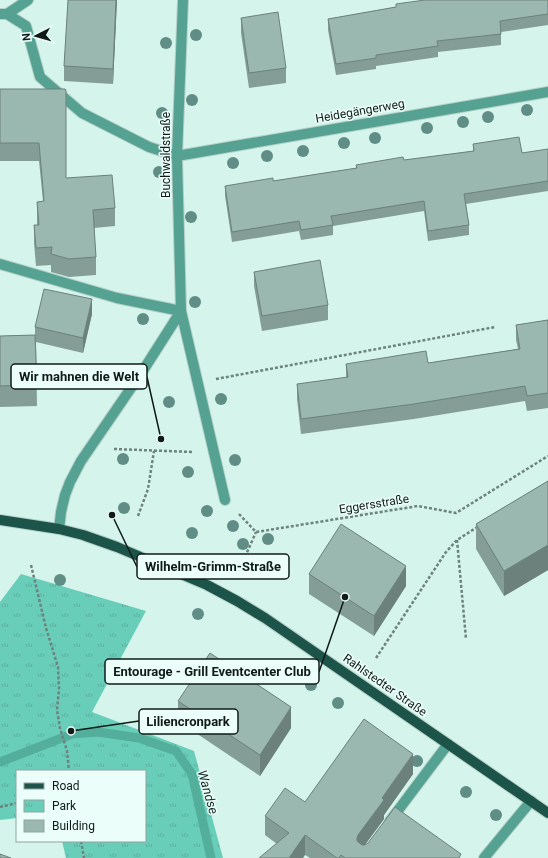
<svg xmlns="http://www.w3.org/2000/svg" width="548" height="858" font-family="Roboto,sans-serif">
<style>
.park{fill:url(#park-tufts)}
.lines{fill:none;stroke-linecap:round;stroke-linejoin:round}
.stream{stroke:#53ae9c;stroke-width:9}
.minor-casing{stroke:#b5d1ca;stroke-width:12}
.major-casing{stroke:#b5d1ca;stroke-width:12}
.path{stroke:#6e827e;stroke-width:2.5;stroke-dasharray:3 2;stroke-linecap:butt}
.minor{stroke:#56a292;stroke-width:10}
.major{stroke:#1d544a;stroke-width:10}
.tree{fill:#608e86}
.wall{fill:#849e97}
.shaded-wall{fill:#6c817b}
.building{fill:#9ab8b0;stroke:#6c817b}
.labels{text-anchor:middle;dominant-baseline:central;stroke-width:3;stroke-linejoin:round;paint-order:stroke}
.street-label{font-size:12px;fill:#101b19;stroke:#ebfef9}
.water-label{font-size:13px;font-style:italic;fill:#192f2a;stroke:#ebfef9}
.leader{fill:none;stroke:#101b19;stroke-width:1.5}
.callout-dot{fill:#101b19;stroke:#ebfef9;stroke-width:1.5}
.callout{fill:#ebfef9;stroke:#101b19;stroke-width:1.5}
.callout-label{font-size:13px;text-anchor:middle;font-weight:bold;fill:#101b19}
</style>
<defs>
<pattern id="park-tufts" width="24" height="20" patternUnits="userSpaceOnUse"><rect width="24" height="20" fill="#69ceb9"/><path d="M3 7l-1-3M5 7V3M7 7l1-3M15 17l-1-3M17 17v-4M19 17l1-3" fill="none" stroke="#5ab09e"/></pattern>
</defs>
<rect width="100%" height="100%" fill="#d5f4ec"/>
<path class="park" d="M21,574L146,611L92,712L194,751L223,858H66L62,841H145V771H17V818L0,820V602Z"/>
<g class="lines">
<path class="stream" d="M0,762L72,734L98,732L139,738L176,751L192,774L211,858"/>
<g class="minor-casing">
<path id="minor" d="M0,14H7L26,26L40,77L82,113L149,147L177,156L548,92
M7,14L28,0
M0,264L117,298L181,311L225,500
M59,529L61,512L65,495L70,482L81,461L144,369L181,311L177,156L183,0
M390,821L448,744
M484,858L531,801"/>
</g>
<g class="major-casing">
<path id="major" d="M0,520L59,529L83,535L117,547L207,585L237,601L265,618L548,813"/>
</g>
<path class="path" d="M216,379L495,327
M114,449L193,452
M239,514L256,532L418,506L456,513L548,456
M138,516L148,489L154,451
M457,540L466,639
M31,565L46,628L58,667L59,689L57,710L60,728L67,751L69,771
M241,566L256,532
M376,658L446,552L457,540L479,526
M0,807L17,803
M81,841L84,858"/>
<use href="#minor" class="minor"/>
<use href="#major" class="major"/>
</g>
<g class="tree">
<circle cx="196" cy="35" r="6"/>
<circle cx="166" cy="43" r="6"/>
<circle cx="192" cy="100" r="6"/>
<circle cx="527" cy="110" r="6"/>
<circle cx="162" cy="113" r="6"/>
<circle cx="488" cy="117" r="6"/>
<circle cx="463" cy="122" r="6"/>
<circle cx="427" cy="128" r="6"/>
<circle cx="375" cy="138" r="6"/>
<circle cx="344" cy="143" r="6"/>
<circle cx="303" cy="151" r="6"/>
<circle cx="267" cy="156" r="6"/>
<circle cx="233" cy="163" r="6"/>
<circle cx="159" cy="172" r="6"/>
<circle cx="191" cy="217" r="6"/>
<circle cx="195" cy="302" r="6"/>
<circle cx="143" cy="319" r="6"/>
<circle cx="221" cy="399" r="6"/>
<circle cx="169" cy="402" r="6"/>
<circle cx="123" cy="459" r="6"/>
<circle cx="235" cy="460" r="6"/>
<circle cx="188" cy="472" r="6"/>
<circle cx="124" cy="508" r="6"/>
<circle cx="207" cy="511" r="6"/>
<circle cx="233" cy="526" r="6"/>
<circle cx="192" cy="533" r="6"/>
<circle cx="268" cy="539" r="6"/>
<circle cx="243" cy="544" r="6"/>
<circle cx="60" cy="580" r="6"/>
<circle cx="198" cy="614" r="6"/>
<circle cx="311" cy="685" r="6"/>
<circle cx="338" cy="703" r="6"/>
<circle cx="417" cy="761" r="6"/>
<circle cx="466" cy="792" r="6"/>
<circle cx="496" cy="815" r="6"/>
</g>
<path class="wall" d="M68,0H117L113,84L64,81V66Z
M548,0V25L501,32V45L438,52V57L376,66V69L336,75L328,30V19L396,7V4Z
M241,18L286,68V83L249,88L241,33Z
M0,89L66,178L115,208V226L94,228L96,257V275L69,277L51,272V265L36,266L34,243V225H37V202L43,201L39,161H0Z
M473,144L522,153L548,149V191L466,204L469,225V235L428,241L424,211L333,226V235L301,240L299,231L232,242L225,196V186L273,181L356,168V165L404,160L473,151Z
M254,272L328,305V320L262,331L254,286Z
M92,314L83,353L36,342L37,406L0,407V336L35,335V327Z
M548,320V408L527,411L525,401L414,419L301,434L297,399V384L346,378V364L428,363L518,349L516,340V325Z
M548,481V570L504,596L476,549V524Z
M309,574L406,586L374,636L309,594Z
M178,701L291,728L260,776L178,721Z
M413,774L384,815V819L365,845L461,858H310L305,855L277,844L265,835V816L305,802Z"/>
<path class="shaded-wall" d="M116,0H117L113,84V69Z
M92,299V314L83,353V338Z
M548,545V570L504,596V571Z
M406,566V586L374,636V616Z
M291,707V728L260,776V755Z
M413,754V774L384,815V819L358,854L357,838L358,835L382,798Z
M305,835V855L303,858H289Z"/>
<path class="building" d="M68,0H116L113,69L64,66Z
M425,0H548V14L500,21L501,34L437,41L438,46L376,55V58L336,64L328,19L396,7V4Z
M278,12L286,68L249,73L241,18Z
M0,89H65L66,90V178L112,175L115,208L93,210L96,257L69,259L51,254L52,247L36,248L34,225H39L37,202L44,201L39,143H0Z
M519,137L522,153L548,149V181L464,194L469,225L428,231L424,201L331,216L333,225L301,230L299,221L232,232L225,186L273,178V181L357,168L356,165L403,157L404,160L474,151L473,144Z
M320,260L328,305L262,316L254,272Z
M44,289L92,299L83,338L35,327Z
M548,320V393L527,396L525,386L414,404L301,419L297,384L348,377L346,364L426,351L428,363L520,349L516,325Z
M35,335L37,385L0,386V336Z
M548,481V545L504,571L476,524Z
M341,524L406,566L374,616L309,574Z
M210,653L291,707L260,755L178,701Z
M364,719L413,754L382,798L384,800L358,835L357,838V841L362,845H365L368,843L395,807L461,854L459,858H345L341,855L339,858H337L305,835L289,858H259L289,833L265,816L285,788L305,802Z
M0,854L11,858H0Z"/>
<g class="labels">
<g class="street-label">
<text transform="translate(360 111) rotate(-10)">Heidegängerweg</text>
<text transform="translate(166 155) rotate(-90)">Buchwaldstraße</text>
<text transform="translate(374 504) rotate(-9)">Eggersstraße</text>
<text transform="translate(385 685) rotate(35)">Rahlstedter Straße</text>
</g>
<g class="water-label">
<text transform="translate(208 792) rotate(74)">Wandse</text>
</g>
</g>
<path class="leader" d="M161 439L147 377M112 515L137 567M345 597L319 672M71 731L139 721"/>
<g class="callout-dot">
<circle cx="161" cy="439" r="4"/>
<circle cx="112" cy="515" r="4"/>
<circle cx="345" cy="597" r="4"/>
<circle cx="71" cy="731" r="4"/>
</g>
<g class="callout">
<rect x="11" y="364" width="136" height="25" rx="4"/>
<rect x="137" y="554" width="152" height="25" rx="4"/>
<rect x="105" y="659" width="214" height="25" rx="4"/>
<rect x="139" y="709" width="99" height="25" rx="4"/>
</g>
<g class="callout-label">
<text x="79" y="381">Wir mahnen die Welt</text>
<text x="213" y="571">Wilhelm-Grimm-Straße</text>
<text x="212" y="676">Entourage - Grill Eventcenter Club</text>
<text x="188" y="726">Liliencronpark</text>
</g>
<rect x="16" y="770" width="130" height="72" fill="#ebfef9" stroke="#93a39f"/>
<rect x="24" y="783" width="20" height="6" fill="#1d544a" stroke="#93a39f"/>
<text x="52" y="790" font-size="12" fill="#101b19">Road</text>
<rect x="24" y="800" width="20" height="12" fill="url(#park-tufts)" stroke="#93a39f"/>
<text x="52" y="810" font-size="12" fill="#101b19">Park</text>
<rect x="24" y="820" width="20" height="12" fill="#9ab8b0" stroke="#93a39f"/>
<text x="52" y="830" font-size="12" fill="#101b19">Building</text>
<g transform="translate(36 36) rotate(264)" stroke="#ebfef9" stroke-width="3" paint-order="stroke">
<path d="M0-3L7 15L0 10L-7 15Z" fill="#101b19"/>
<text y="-6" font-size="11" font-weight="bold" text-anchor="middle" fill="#101b19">N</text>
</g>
</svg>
